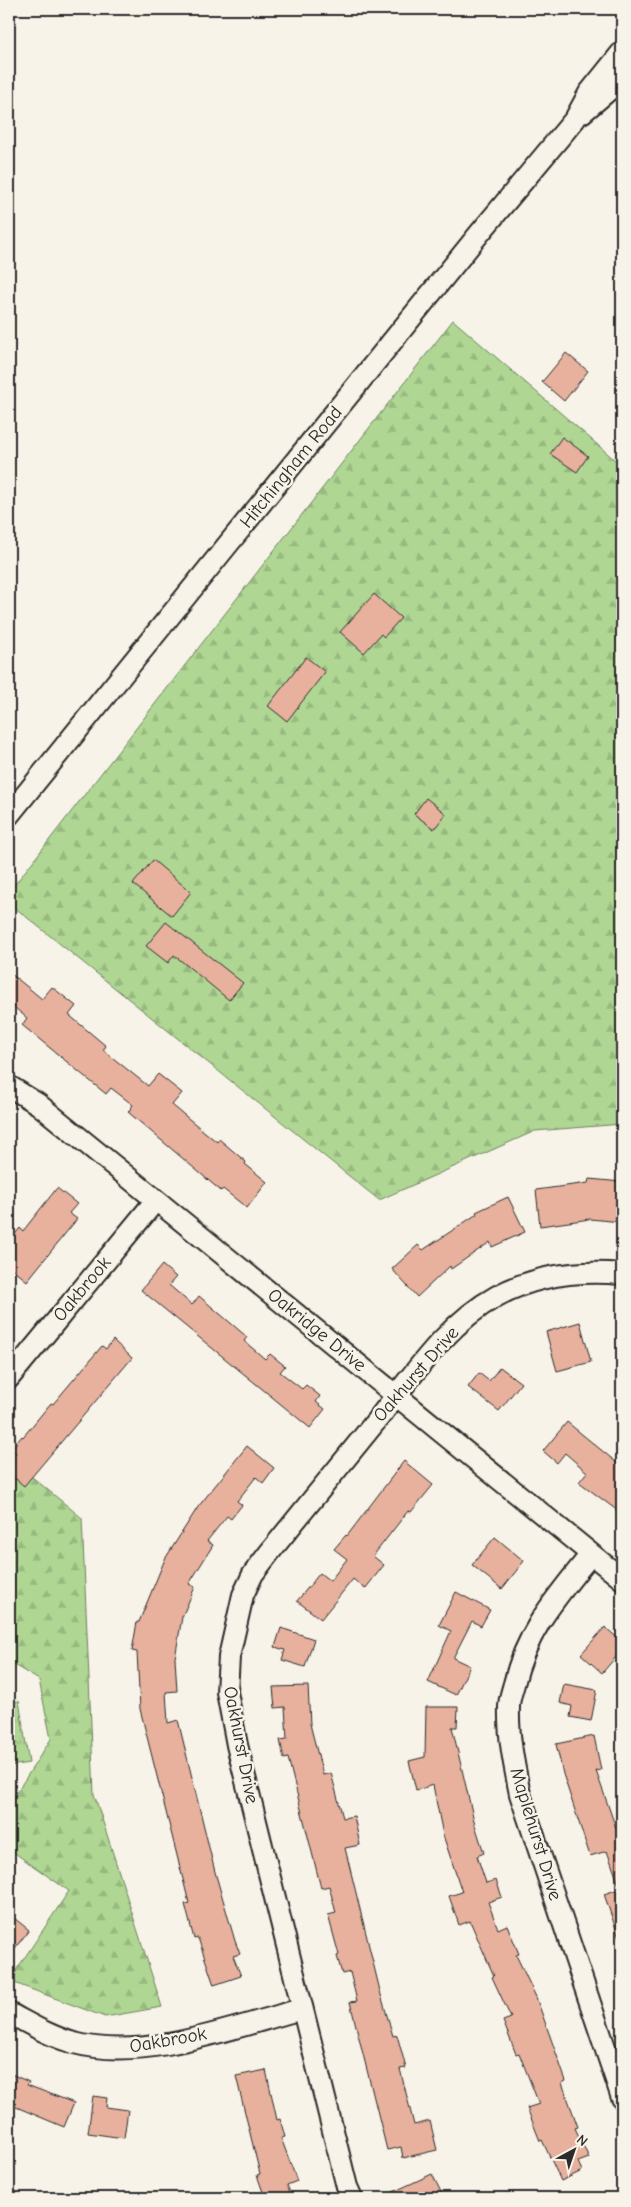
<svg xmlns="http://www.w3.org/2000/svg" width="631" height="2207" font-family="'Comic Neue',sans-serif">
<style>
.grass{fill:url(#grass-tufts);stroke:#6d815f}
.forest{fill:url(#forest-firs);stroke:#6d815f}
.building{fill:#e7b19d;stroke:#2b2b2b}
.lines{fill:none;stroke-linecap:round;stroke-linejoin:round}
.minor-casing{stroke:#2b2b2b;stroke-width:24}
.minor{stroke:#f7f3e8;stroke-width:20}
.labels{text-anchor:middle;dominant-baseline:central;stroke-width:5;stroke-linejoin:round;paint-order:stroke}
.street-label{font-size:19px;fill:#2b2b2b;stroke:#f7f3e8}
</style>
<defs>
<pattern id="grass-tufts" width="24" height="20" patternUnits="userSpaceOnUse" patternTransform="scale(1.25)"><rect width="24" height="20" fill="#afd793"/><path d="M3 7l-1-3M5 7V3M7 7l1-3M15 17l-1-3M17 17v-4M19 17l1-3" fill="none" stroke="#97b97f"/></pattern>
<pattern id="forest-firs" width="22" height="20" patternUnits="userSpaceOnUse" patternTransform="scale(1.25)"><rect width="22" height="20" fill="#afd793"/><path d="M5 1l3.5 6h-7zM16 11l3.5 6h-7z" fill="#97b97f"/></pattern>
</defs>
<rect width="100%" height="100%" fill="#f7f3e8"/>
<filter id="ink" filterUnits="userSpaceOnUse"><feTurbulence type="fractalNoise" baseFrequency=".02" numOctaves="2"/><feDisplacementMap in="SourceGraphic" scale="10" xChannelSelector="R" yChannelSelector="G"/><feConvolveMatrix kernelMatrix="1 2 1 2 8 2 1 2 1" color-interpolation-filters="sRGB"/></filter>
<g filter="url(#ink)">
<path class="grass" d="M19,1701L29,1763L9,1766V1703Z"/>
<path class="forest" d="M453,320L622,466V1124L535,1131L379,1200L9,903V892Z
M9,1458L82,1518L94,1794L162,2007L105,2017L9,1981L69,1891L9,1849V1795L13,1798L51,1739L39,1680L9,1662Z"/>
<path class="building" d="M566,353L588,371L564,401L542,382Z
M562,437L588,456L577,472L550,454Z
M374,594L401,618L384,637L381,634L364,653L340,632Z
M306,657L325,672L287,721L268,706Z
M426,798L446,814L434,829L414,814Z
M153,860L191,892L172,916L133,884Z
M166,922L243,983L229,1000L174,955L168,963L146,946Z
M9,972L42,999L52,987L76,1006L69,1015L106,1046L103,1050L148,1086L158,1074L182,1093L172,1105L217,1142L219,1139L246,1162L245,1164L267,1182L247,1208L223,1189L221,1191L128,1112L133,1105L111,1088L106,1094L22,1025L27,1018L9,1003Z
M589,1179L622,1182L621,1222L590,1219L540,1226L536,1190L588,1183Z
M57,1188L77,1204L69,1213L77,1219L27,1281L9,1266V1242L20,1228L23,1231Z
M508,1197L525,1232L492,1247L490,1242L451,1269L450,1266L417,1297L392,1269L418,1245L423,1250L477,1214L476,1212Z
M162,1265L176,1277L169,1285L192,1305L199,1296L247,1337L244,1341L265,1359L270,1354L285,1366L280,1372L302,1389L306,1385L320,1396L316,1402L325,1409L310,1428L141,1290Z
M580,1322L591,1362L557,1371L546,1332Z
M113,1340L132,1358L24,1486L9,1473V1461L16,1453L11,1449L22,1436L23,1437L51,1403L53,1404L102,1346L106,1349Z
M500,1367L521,1383L499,1411L468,1387L479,1373L489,1381Z
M567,1422L622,1467V1514L579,1482L587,1472L565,1453L557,1463L543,1451Z
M247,1446L274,1468L263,1483L256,1477L237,1501L242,1505L231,1519L227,1516L207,1541L213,1545L189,1584L195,1587L182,1617L175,1658L177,1691L166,1692L168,1723L178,1720L215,1872L235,1941L240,1954L233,1956L241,1976L214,1985L198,1938L194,1939L185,1904L189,1903L140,1709L137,1652L132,1651L137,1622H139L165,1559L198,1507Z
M404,1461L433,1485L411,1512L408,1511L373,1556L384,1565L365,1589L353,1579L321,1619L297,1601L320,1573L330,1581L347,1559L334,1549L346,1535L347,1536Z
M495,1537L524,1561L502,1589L472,1565Z
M456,1592L490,1610L481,1626L472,1621L453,1658L470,1666L456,1695L428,1682L451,1631L439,1625Z
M605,1627L622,1642V1650L602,1673L581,1654Z
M281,1628L314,1639L305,1667L282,1660L285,1650L275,1647Z
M564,1684L597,1690L591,1721L570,1717L572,1706L560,1703Z
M308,1686L310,1724L323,1775L331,1773L343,1818L354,1816L360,1845L345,1848L381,1995L393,2036L397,2035L406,2068L400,2069L414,2125L430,2121L437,2150L403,2158L401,2147L387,2150L350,2002L357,2001L350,1972L342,1974L337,1956L339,1955L328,1915L336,1913L329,1886L321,1888L288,1758L284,1759L280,1740L287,1739L285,1707L275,1708L273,1687Z
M426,1707H458L457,1727H452L475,1825L484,1853L477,1856L486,1883L496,1880L502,1897L488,1902L498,1929L507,1925L519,1954L516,1955L536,1997L566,2081L562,2083L578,2127L575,2128L589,2158L578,2162L582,2171L561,2181L542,2140L540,2141L527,2108L539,2104L519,2053L516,2054L503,2021L511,2018L492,1977L494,1976L470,1921L459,1925L449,1896L462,1892L443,1835L433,1785L416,1790L409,1761L425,1757Z
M594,1736L601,1770L596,1771L616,1828L622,1826V1888H620L607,1851L590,1856L563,1774L556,1744Z
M622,1888V1940L620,1941L604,1894Z
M9,1914L29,1930L9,1956Z
M266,2070L277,2120L280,2119L285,2137L281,2138L297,2181L287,2185L291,2195L282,2198H265L257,2175L260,2174L236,2076Z
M9,2073L29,2082L27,2085L74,2103L64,2127L9,2104Z
M93,2096L107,2098L106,2107L128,2110L124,2138L88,2133Z
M432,2174L444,2198H380Z"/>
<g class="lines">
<g class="minor-casing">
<path id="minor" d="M582,113L622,79
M9,815L479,234L575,119L589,93L622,52
M9,1086L38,1104L622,1579
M9,1378L156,1200
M591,1554C557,1597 527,1629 514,1684C512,1691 509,1699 509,1707C508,1736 514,1765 520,1794L622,2098
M9,2013C30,2024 51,2037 74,2043C144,2062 234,2027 302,2009
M352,2198L347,2187L237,1745L227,1692L229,1657L243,1595L253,1574L269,1553C306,1507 344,1461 381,1415C415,1372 448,1323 497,1296C536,1275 579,1270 622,1274"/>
</g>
<use href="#minor" class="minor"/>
</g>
</g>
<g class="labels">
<g class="street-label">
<text transform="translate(291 467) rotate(-51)">Hitchingham Road</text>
<text transform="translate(82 1289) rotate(-50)">Oakbrook</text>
<text transform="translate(317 1330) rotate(39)">Oakridge Drive</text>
<text transform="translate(416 1374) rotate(-49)">Oakhurst Drive</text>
<text transform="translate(241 1745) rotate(79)">Oakhurst Drive</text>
<text transform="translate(536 1834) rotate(73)">Maplehurst Drive</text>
<text transform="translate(168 2040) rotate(-10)">Oakbrook</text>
</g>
</g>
<rect width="631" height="2207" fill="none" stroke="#f7f3e8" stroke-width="30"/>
<rect x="15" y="15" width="601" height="2177" fill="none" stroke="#2b2b2b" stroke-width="2" filter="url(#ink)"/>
<g transform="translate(574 2150) rotate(40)" stroke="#f7f3e8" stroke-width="4" paint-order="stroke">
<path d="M0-4L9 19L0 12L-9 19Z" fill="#2b2b2b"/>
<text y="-8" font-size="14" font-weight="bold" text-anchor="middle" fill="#2b2b2b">N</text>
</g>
</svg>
